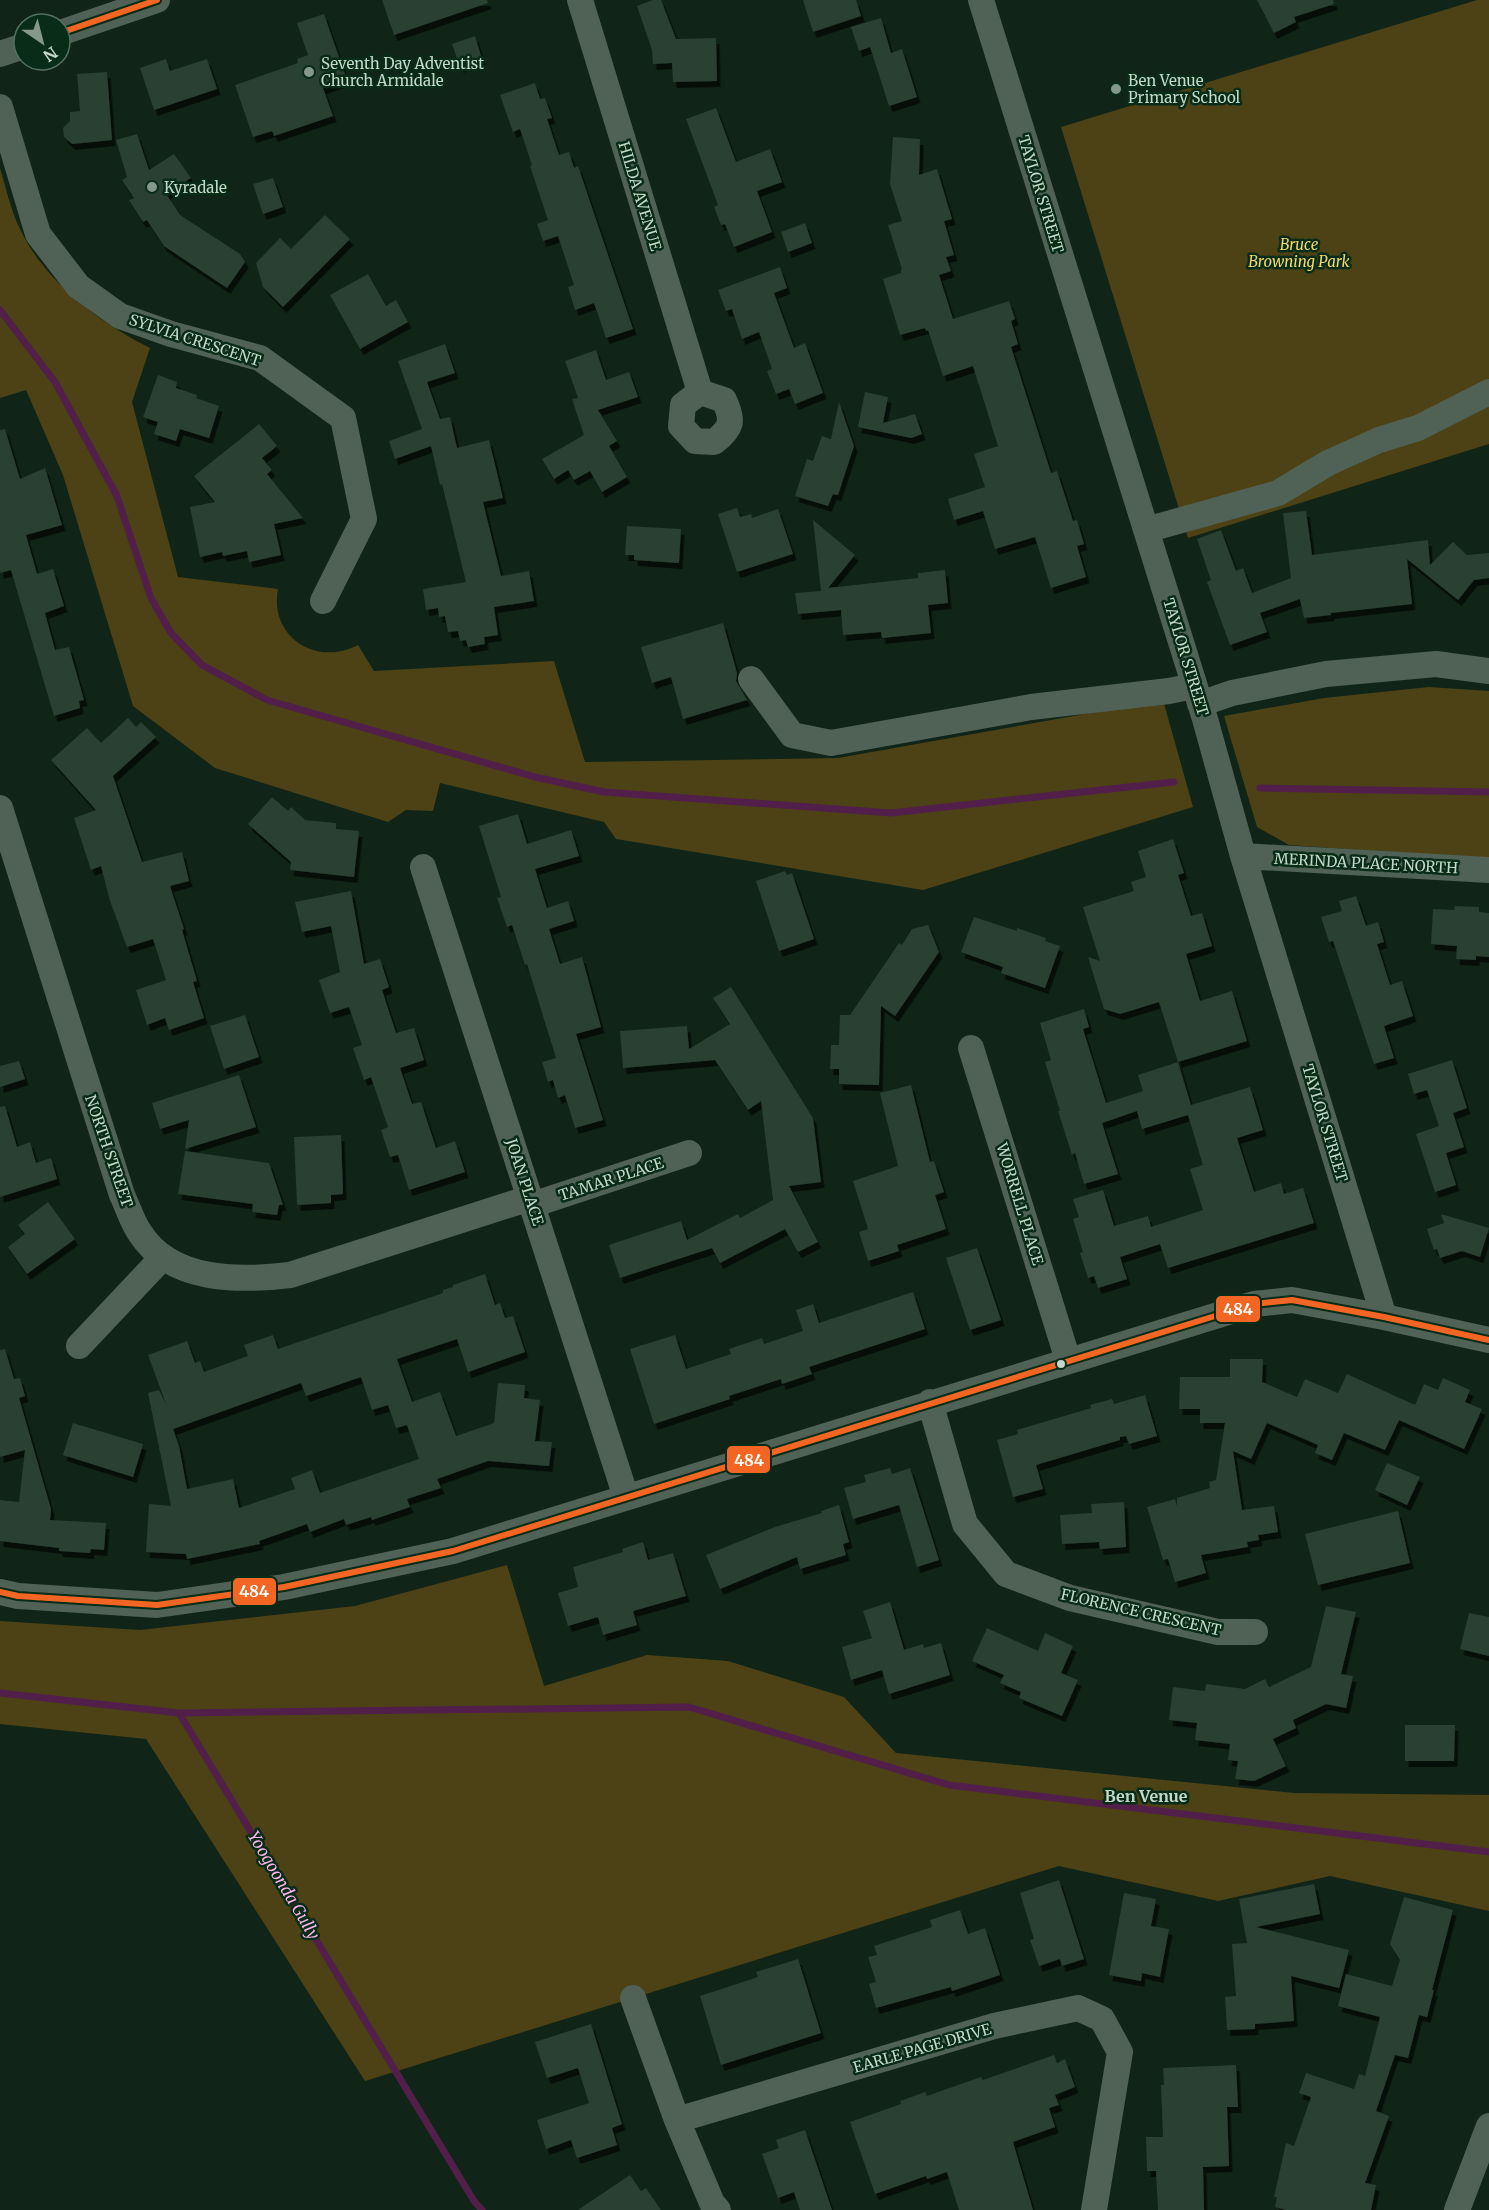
<svg xmlns="http://www.w3.org/2000/svg" width="1489" height="2210" font-family="Merriweather,serif">
<style>
.green{fill:#4c4215}
.lines{fill:none;stroke-linecap:round;stroke-linejoin:round}
.stream{stroke:#511f4a;stroke-width:7}
.building{fill:#2a3f33;fill-rule:evenodd;filter:url(#shadow)}
.minor{stroke:#506156;stroke-width:26}
.bus-1-casing{stroke:#082c17;stroke-width:10}
.bus-1{stroke:#f26522;stroke-width:6}
.poi-dot{fill:#85998b;stroke:#082c17;stroke-width:2}
.bus-dot{fill:#c4d8c9;stroke:#082c17;stroke-width:2}
.labels{text-anchor:middle;dominant-baseline:central;stroke-width:5;stroke-linejoin:round;paint-order:stroke}
.poi-label{font-size:15px;fill:#c4d8c9;stroke:#082c17;text-anchor:start}
.street-label{font-size:15px;fill:#c4d8c9;stroke:#082c17}
.park-label{font-size:15px;font-style:italic;fill:#f6d767;stroke:#082c17}
.neighbourhood-label{font-size:16px;font-weight:bold;fill:#c4d8c9;stroke:#082c17}
.water-label{font-size:16px;font-style:italic;fill:#fbb4ec;stroke:#082c17}
.line-badge{stroke:#082c17;stroke-width:2}
.badge-label{font-size:16px;text-anchor:middle;font-weight:bold;fill:#fff}
</style>
<defs>
<filter id="shadow"><feDropShadow dx="3.5" dy="6" stdDeviation="0" flood-color="#0009"/></filter>
</defs>
<rect width="100%" height="100%" fill="#102418"/>
<path class="green" d="M1477,0H1489V444L1188,538L1061,127Z
M0,168C6,188 11,211 20,229C45,282 99,322 150,348L132,402L178,577L278,589C269,637 316,667 358,645L374,671L554,661L585,762L838,758L1163,700L1193,807L923,890L616,839L604,822L440,783L433,811L406,810L388,822L215,768L133,706L63,475L26,390L0,398Z
M1429,687L1489,691V859L1289,845L1257,827L1224,716L1324,698Z
M507,1565L544,1686L647,1655L728,1661L844,1697L896,1753L1294,1793L1489,1795V1911L1330,1876L1218,1901L1059,1866L365,2081L146,1739L0,1724V1621L140,1630L355,1606Z"/>
<g class="lines">
<path class="stream" d="M0,310L55,382L117,496L151,598L171,633L202,665L267,700L535,777L604,792L891,813L1174,782
M1260,788L1489,792
M0,1693L179,1713L474,2201L482,2210
M179,1713L689,1707L949,1785L1489,1852"/>
</g>
<path class="building" d="M382,0H487L488,3L394,35Z
M653,0H661L676,39L716,38L717,81L673,82L672,63L653,64L652,50L637,6Z
M803,0H856L861,16L813,32Z
M1257,0H1333L1334,4L1294,17L1296,22L1274,33Z
M324,14L347,80L323,88L333,116L274,136L272,131L253,137L235,85L298,63L297,59L308,55L297,23Z
M881,18L891,53L902,49L917,97L889,106L870,47L859,51L851,27Z
M475,36L482,59L460,67L452,44Z
M166,59L170,71L207,59L217,89L154,110L140,68Z
M107,72L112,140L72,144L64,137L63,128L70,121V112L80,111L77,74Z
M535,83L540,99L545,98L552,118L547,119L559,155L569,152L574,168L578,166L633,329L606,338L594,303L575,310L568,287L574,285L558,236L543,241L537,224L548,220L530,166L532,165L520,129L513,132L500,95Z
M716,108L736,162L770,149L782,182L757,191L772,232L734,247L725,224L721,225L714,207L718,205L686,119Z
M137,134L149,170L174,154L191,178L166,194L180,215L240,254L245,262L227,288L164,246L147,220L143,222L129,200L134,198L122,180L127,177L116,140Z
M893,137L920,139L919,175L937,169L952,219L944,221L954,255L946,257L951,271L939,275L953,319L1009,301L1015,319L1011,321L1018,344L1011,347L1051,473L1057,471L1073,521L1077,520L1084,544L1077,546L1086,577L1051,588L1035,537L995,549L983,511L954,520L948,499L985,487L974,454L998,446L973,366L943,376L928,330L926,331L925,328L900,335L883,279L901,273V270L902,269L888,225L902,221L890,184Z
M273,178L283,207L263,214L253,184Z
M325,215L350,239L283,307L263,287L256,263L280,238L291,249Z
M805,223L812,243L788,252L781,232Z
M780,267L787,288L774,293L794,348L805,343L823,393L795,404L789,389L776,394L767,371L772,369L759,332L742,339L732,309L726,311L718,290Z
M368,274L386,306L396,300L408,322L360,349L330,295Z
M445,344L455,373L427,382L440,419L450,417L457,448L489,440L503,498L483,502L501,576L529,571L534,601L494,607L498,635L484,637L485,644L468,647L466,640L460,641L458,631L448,632L445,616L439,617L438,608L426,610L423,589L466,582L442,484L440,485L431,446L395,459L389,441L422,429L398,361Z
M596,350L606,380L629,372L638,397L598,410L617,441L609,446L627,477L602,492L590,471L574,480L568,470L554,479L542,459L584,435L572,399L578,398L565,361Z
M158,375L177,382L176,388L197,395L196,398L219,406L209,438L180,429L176,441L154,434L158,422L143,417Z
M865,392L888,397L883,423L915,414L922,434L911,438L858,427Z
M839,402L854,446L838,495L833,494L828,506L795,496L807,459L813,461L822,436L831,439Z
M259,424L277,446L262,458L272,470L267,474L303,518L274,524L281,555L249,562L247,551L223,556L222,552L200,557L190,507L215,502L194,476Z
M5,429L20,479L45,468L62,525L26,535L37,574L53,569L64,606L45,613L55,650L69,647L84,700L79,701L80,708L54,716L11,570L0,573V430Z
M737,508L740,517L751,514L752,518L778,509L793,554L737,572L718,514Z
M1306,511L1312,555L1428,540L1430,565L1453,542L1467,555L1489,553V578L1474,580L1458,600L1407,559L1412,604L1331,613V615L1304,618L1300,599L1260,613L1267,632L1230,645L1207,582L1211,580L1197,539L1221,530L1236,571L1243,568L1252,593L1291,578L1283,513Z
M813,520L855,555L828,588L918,578V573L945,570L948,603L928,605L931,633L882,638L881,632L843,635L841,610L798,614L795,593L821,591Z
M627,526L681,529L679,563L634,560V555H625Z
M723,623L737,673L736,681L747,700L683,719L671,677L652,683L641,647Z
M128,718L136,727L141,722L156,737L113,776L142,862L182,852L189,881L170,886L184,929L182,930L197,981L193,982L204,1018L169,1030L165,1018L147,1025L136,990L166,980L153,939L127,947L110,901L101,866L91,870L74,818L96,810L51,760L87,728L101,743Z
M272,797L288,811L291,807L305,820L336,823V829L359,831L354,877L290,870L291,862L248,824Z
M518,814L527,844L571,830L579,856L535,869L547,908L568,901L574,921L549,929L560,964L582,957L601,1027L576,1034L603,1120L575,1128L565,1095L558,1098L553,1080L548,1082L542,1062L556,1058L527,964L525,965L512,925L507,927L497,898L501,897L479,826Z
M1173,839L1184,873L1178,875L1191,916L1202,913L1212,946L1186,954L1200,1001L1232,991L1247,1041L1178,1062L1159,1002L1120,1014L1104,1009L1088,957L1100,961L1083,907L1134,891L1131,882L1146,877L1138,851Z
M785,871L787,875L792,873L814,939L779,951L756,881Z
M351,891L364,964L380,959L389,987L382,990L396,1033L414,1028L424,1060L400,1068L412,1104L421,1102L436,1148L455,1141L465,1172L409,1190L398,1155L390,1157L381,1130L388,1127L371,1077L364,1080L353,1048L362,1045L349,1007L330,1013L319,980L340,972L331,926L302,932L295,902Z
M1356,896L1366,926L1378,922L1384,942L1377,944L1390,985L1402,981L1413,1016L1384,1026L1394,1058L1374,1064L1333,941L1329,942L1321,917L1342,911L1339,901Z
M1455,906L1479,907V912L1489,913V957L1476,956V960L1456,959L1457,946L1431,944L1433,909L1454,910Z
M974,917L1017,931V928L1046,938L1045,941L1060,946L1045,988L1001,973L1003,967L961,952Z
M928,925L939,952L895,1016L881,1006L879,1085L839,1084V1069H830L831,1045H839L840,1015H850L899,943L902,945L912,929Z
M731,987L813,1118L821,1182L789,1186L818,1242L798,1252L785,1229L720,1263L712,1248L620,1278L609,1245L681,1221L687,1240L738,1214L740,1218L773,1200L761,1101L748,1110L715,1060L623,1068L620,1031L687,1026L689,1049L730,1024L713,998Z
M1084,1009L1089,1027L1083,1029L1106,1103L1143,1091L1138,1075L1178,1062L1191,1105L1250,1087L1263,1130L1237,1138L1254,1192L1281,1183L1284,1194L1303,1188L1314,1223L1168,1268L1160,1244L1120,1257L1127,1279L1098,1288L1094,1276L1088,1278L1080,1253L1083,1252L1073,1219L1079,1217L1073,1199L1103,1190L1114,1226L1148,1216L1151,1227L1203,1210L1190,1169L1203,1165L1188,1115L1142,1129L1137,1111L1102,1123L1118,1174L1084,1184L1075,1153L1072,1155L1058,1111H1060L1045,1062L1051,1060L1040,1023Z
M245,1015L259,1057L224,1069L210,1026Z
M1452,1060L1467,1108L1453,1113L1464,1147L1446,1153L1456,1185L1435,1192L1416,1134L1439,1126L1427,1090L1414,1094L1408,1074Z
M19,1061L25,1079L0,1087V1066Z
M239,1075L256,1127L185,1149L189,1120L160,1129L152,1103Z
M911,1085L930,1162L934,1161L944,1192L935,1195L946,1229L897,1245L899,1251L868,1261L859,1232L868,1229L853,1181L898,1166L880,1093Z
M5,1106L17,1147L30,1142L36,1163L51,1158L57,1179L0,1197V1107Z
M341,1135L343,1194L331,1195V1203L297,1205L294,1137Z
M185,1151L269,1163L283,1205H279L277,1215L252,1212L253,1204L178,1194Z
M48,1202L75,1239L27,1274L8,1247L25,1234L18,1225Z
M1441,1214L1489,1228L1480,1257L1462,1251L1440,1258L1437,1249L1434,1250L1427,1229L1444,1223Z
M977,1248L1001,1320L970,1330L946,1258Z
M485,1274L495,1305L500,1303L505,1318L513,1316L525,1352L468,1372L457,1339L397,1359L412,1402L440,1392L456,1436L494,1423L498,1383L525,1385L524,1398L540,1400L535,1441L552,1442L549,1466L488,1461L437,1479L441,1488L407,1499L410,1507L372,1520L371,1517L346,1525L344,1519L310,1532L307,1524L259,1541L260,1544L187,1559L186,1554L146,1552L149,1504L171,1506L148,1393L159,1390L166,1404L148,1355L187,1341L195,1363L200,1361L204,1372L248,1356L244,1345L273,1335L278,1349L443,1293V1290L453,1287V1285ZM361,1377L372,1410L388,1405L396,1428L407,1425L419,1459L320,1493L312,1470L291,1478L295,1489L239,1508L233,1479L187,1489L179,1446L173,1429L301,1383L306,1396Z
M913,1292L925,1329L809,1367L812,1374L782,1384L781,1379L729,1396L730,1399L654,1424L630,1349L675,1335L686,1369L731,1354L729,1349L762,1338L764,1344L803,1331L796,1310L813,1304L819,1323Z
M5,1349L14,1379L20,1378L25,1396L19,1398L51,1509L50,1520L106,1523L104,1550L91,1549L90,1553L59,1551V1548L0,1541V1500L19,1502L25,1450L0,1457V1350Z
M1230,1359H1263L1262,1382L1297,1397L1305,1379L1338,1393L1347,1374L1415,1405L1424,1384L1438,1390L1443,1378L1470,1390L1465,1402L1482,1409L1464,1449L1399,1420L1385,1450L1344,1433L1332,1460L1315,1453L1318,1445L1267,1423L1251,1459L1233,1451L1242,1510L1274,1506L1278,1532L1258,1535L1259,1540L1247,1542L1248,1547L1201,1555L1206,1573L1175,1582L1168,1559L1163,1560L1147,1507L1175,1499L1177,1506V1498L1210,1488L1209,1482L1216,1480L1225,1423H1200V1409H1179L1180,1377H1230Z
M1145,1395L1157,1436L1129,1444L1126,1436L1120,1437V1440L1036,1465L1043,1489L1013,1497L997,1440L1018,1434L1017,1430L1091,1408L1090,1405L1112,1399L1114,1404Z
M73,1423L143,1444L133,1477L63,1455Z
M1387,1463L1420,1477L1407,1505L1375,1490Z
M890,1468L892,1474L910,1468L939,1560L917,1567L899,1505L853,1519L844,1488L866,1482L864,1475Z
M1124,1502L1126,1547L1100,1549L1099,1542L1062,1544L1060,1515L1092,1513L1091,1504Z
M839,1505L849,1542L843,1544L846,1555L800,1569L797,1557L720,1589L706,1555L775,1527L822,1513L821,1511Z
M1398,1511L1410,1563L1318,1585L1305,1534Z
M643,1542L648,1560L673,1553L686,1596L633,1611L637,1625L603,1635L598,1617L568,1626L558,1593L578,1587L573,1567L623,1552L622,1549Z
M890,1602L904,1650L923,1644L924,1648L941,1643L950,1675L889,1694L882,1670L851,1680L842,1647L872,1638L863,1611Z
M1326,1606L1356,1612L1341,1674L1353,1676L1346,1708L1326,1704L1293,1720L1296,1728L1273,1739L1286,1766L1254,1781L1235,1779L1238,1761L1228,1760L1230,1744L1195,1740L1197,1723L1169,1720L1173,1687L1205,1691L1206,1684L1245,1689L1265,1679L1269,1687L1311,1667Z
M1469,1613L1489,1617V1656L1460,1649Z
M987,1628L1038,1651L1045,1633L1073,1646L1061,1673L1078,1680L1062,1716L1019,1698L1021,1692L1000,1683L1004,1675L972,1661Z
M1405,1725H1455L1454,1761H1405Z
M1059,1880L1084,1959L1062,1966L1060,1959L1039,1966L1030,1940L1034,1939L1020,1893Z
M1314,1884L1320,1914L1256,1927L1349,1950L1339,1988L1291,1976L1294,2021L1255,2024V2029L1227,2030L1225,1997L1236,1996L1232,1944L1247,1943L1239,1899Z
M1124,1893L1156,1899L1151,1926L1169,1929L1160,1977L1142,1973L1141,1981L1109,1975Z
M1404,1897L1453,1910L1432,1990H1434L1427,2017L1419,2015L1408,2058L1395,2055L1376,2111L1389,2116L1365,2183L1376,2185L1371,2210H1286L1275,2207L1277,2197H1274L1286,2143L1294,2146L1311,2097L1299,2093L1306,2073L1354,2089L1359,2074L1365,2076L1380,2017L1338,2006L1346,1974L1392,1986L1400,1960L1390,1944Z
M960,1910L968,1934L985,1928L1000,1975L952,1991L951,1987L876,2008L869,1984L876,1982L868,1957L877,1955L874,1946L932,1927L930,1920Z
M798,1959L821,2033L721,2065L700,1996L758,1977L756,1972Z
M591,2024L622,2124L612,2128L617,2145L577,2158L571,2140L546,2149L537,2120L589,2103L578,2068L547,2078L535,2042Z
M1054,2055L1057,2063L1065,2059L1075,2087L1055,2095L1059,2105L1049,2108L1055,2127L1013,2142L1033,2210H959L947,2172L927,2179L926,2176L875,2194L850,2122L901,2104L900,2101L925,2092L927,2096L981,2077L983,2080Z
M1236,2065L1238,2107H1227L1229,2166L1203,2167L1204,2210H1158L1156,2171H1147L1146,2137H1163L1161,2085H1164L1163,2068Z
M805,2130L832,2210H800L794,2192L778,2198L762,2154L779,2148L776,2140Z
M630,2175L641,2191L646,2188L661,2210H578Z"/>
<g class="lines">
<path class="minor" d="M580,0L700,392
M981,0L1205,719L1243,856L1384,1317
M60,33L157,0
M0,54L24,46
M0,107L38,234L78,286L120,316L171,334L260,358L343,418L364,519L323,601
M700,392L724,400C734,421 732,428 714,442L695,441L681,426L683,405Z
M1146,530L1278,493L1328,463L1379,440L1418,428L1489,392
M751,679L792,735L831,743L1031,707L1169,691L1194,686
M1200,704L1232,693L1326,674L1436,664L1489,671
M0,808L122,1195C128,1207 132,1222 140,1233C171,1282 239,1281 290,1275L530,1198
M1243,856L1489,870
M423,867L626,1497
M971,1048L1068,1360
M532,1205L689,1153
M79,1346L162,1258
M930,1402L965,1524L1006,1574L1070,1598L1218,1632H1255
M0,1592L18,1596L157,1605L284,1587L453,1551L1254,1304L1292,1300L1384,1317L1489,1340
M633,1998L677,2120L994,2026L1078,2008L1102,2019L1120,2052L1094,2210
M677,2120L712,2203L718,2210
M1457,2210L1489,2126"/>
<g class="bus-1-casing">
<path id="bus-1" d="M60,33L157,0
M0,1592L18,1596L157,1605L284,1587L453,1551L1254,1304L1292,1300L1384,1317L1489,1340"/>
</g>
<use href="#bus-1" class="bus-1"/>
</g>
<g class="poi-dot">
<circle cx="309" cy="72" r="6"/>
<circle cx="1116" cy="89" r="6"/>
<circle cx="152" cy="187" r="6"/>
</g>
<circle class="bus-dot" cx="1061" cy="1364" r="5"/>
<g class="labels">
<g class="poi-label">
<text x="321" y="63">Seventh Day Adventist<tspan x="321" dy="17">Church Armidale</tspan></text>
<text x="1128" y="80">Ben Venue<tspan x="1128" dy="17">Primary School</tspan></text>
<text x="164" y="187">Kyradale</text>
</g>
<g class="street-label">
<text transform="translate(1041 194) rotate(73)">TAYLOR STREET</text>
<text transform="translate(640 196) rotate(73)">HILDA AVENUE</text>
<text transform="translate(195 340) rotate(18)">SYLVIA CRESCENT</text>
<text transform="translate(1186 657) rotate(73)">TAYLOR STREET</text>
<text transform="translate(1366 863) rotate(3)">MERINDA PLACE NORTH</text>
<text transform="translate(1325 1123) rotate(73)">TAYLOR STREET</text>
<text transform="translate(109 1151) rotate(71)">NORTH STREET</text>
<text transform="translate(611 1179) rotate(-18)">TAMAR PLACE</text>
<text transform="translate(525 1182) rotate(72)">JOAN PLACE</text>
<text transform="translate(1020 1204) rotate(73)">WORRELL PLACE</text>
<text transform="translate(1141 1612) rotate(13)">FLORENCE CRESCENT</text>
<text transform="translate(922 2048) rotate(-16)">EARLE PAGE DRIVE</text>
</g>
<g class="park-label">
<text x="1299" y="244">Bruce<tspan x="1299" dy="17">Browning Park</tspan></text>
</g>
<g class="neighbourhood-label">
<text x="1146" y="1796">Ben Venue</text>
</g>
<g class="water-label">
<text transform="translate(284 1885) rotate(59)">Yoogoonda Gully</text>
</g>
</g>
<g class="line-badge">
<rect x="1215" y="1295" width="46" height="28" rx="6" fill="#f26522"/>
<rect x="726" y="1445" width="45" height="29" rx="6" fill="#f26522"/>
<rect x="232" y="1577" width="45" height="29" rx="6" fill="#f26522"/>
</g>
<g class="badge-label">
<text x="1238" y="1315">484</text>
<text x="749" y="1466">484</text>
<text x="254" y="1597">484</text>
</g>
<g transform="translate(42 42) rotate(145)"><circle r="28" fill="#082c17" stroke="#53715e" stroke-width="1.5"/>
<path d="M0-4.5L10 22L0 15L-10 22Z" fill="#85998b"/>
<text y="-9" font-size="16" font-weight="bold" text-anchor="middle" fill="#c4d8c9">N</text>
</g>
</svg>
